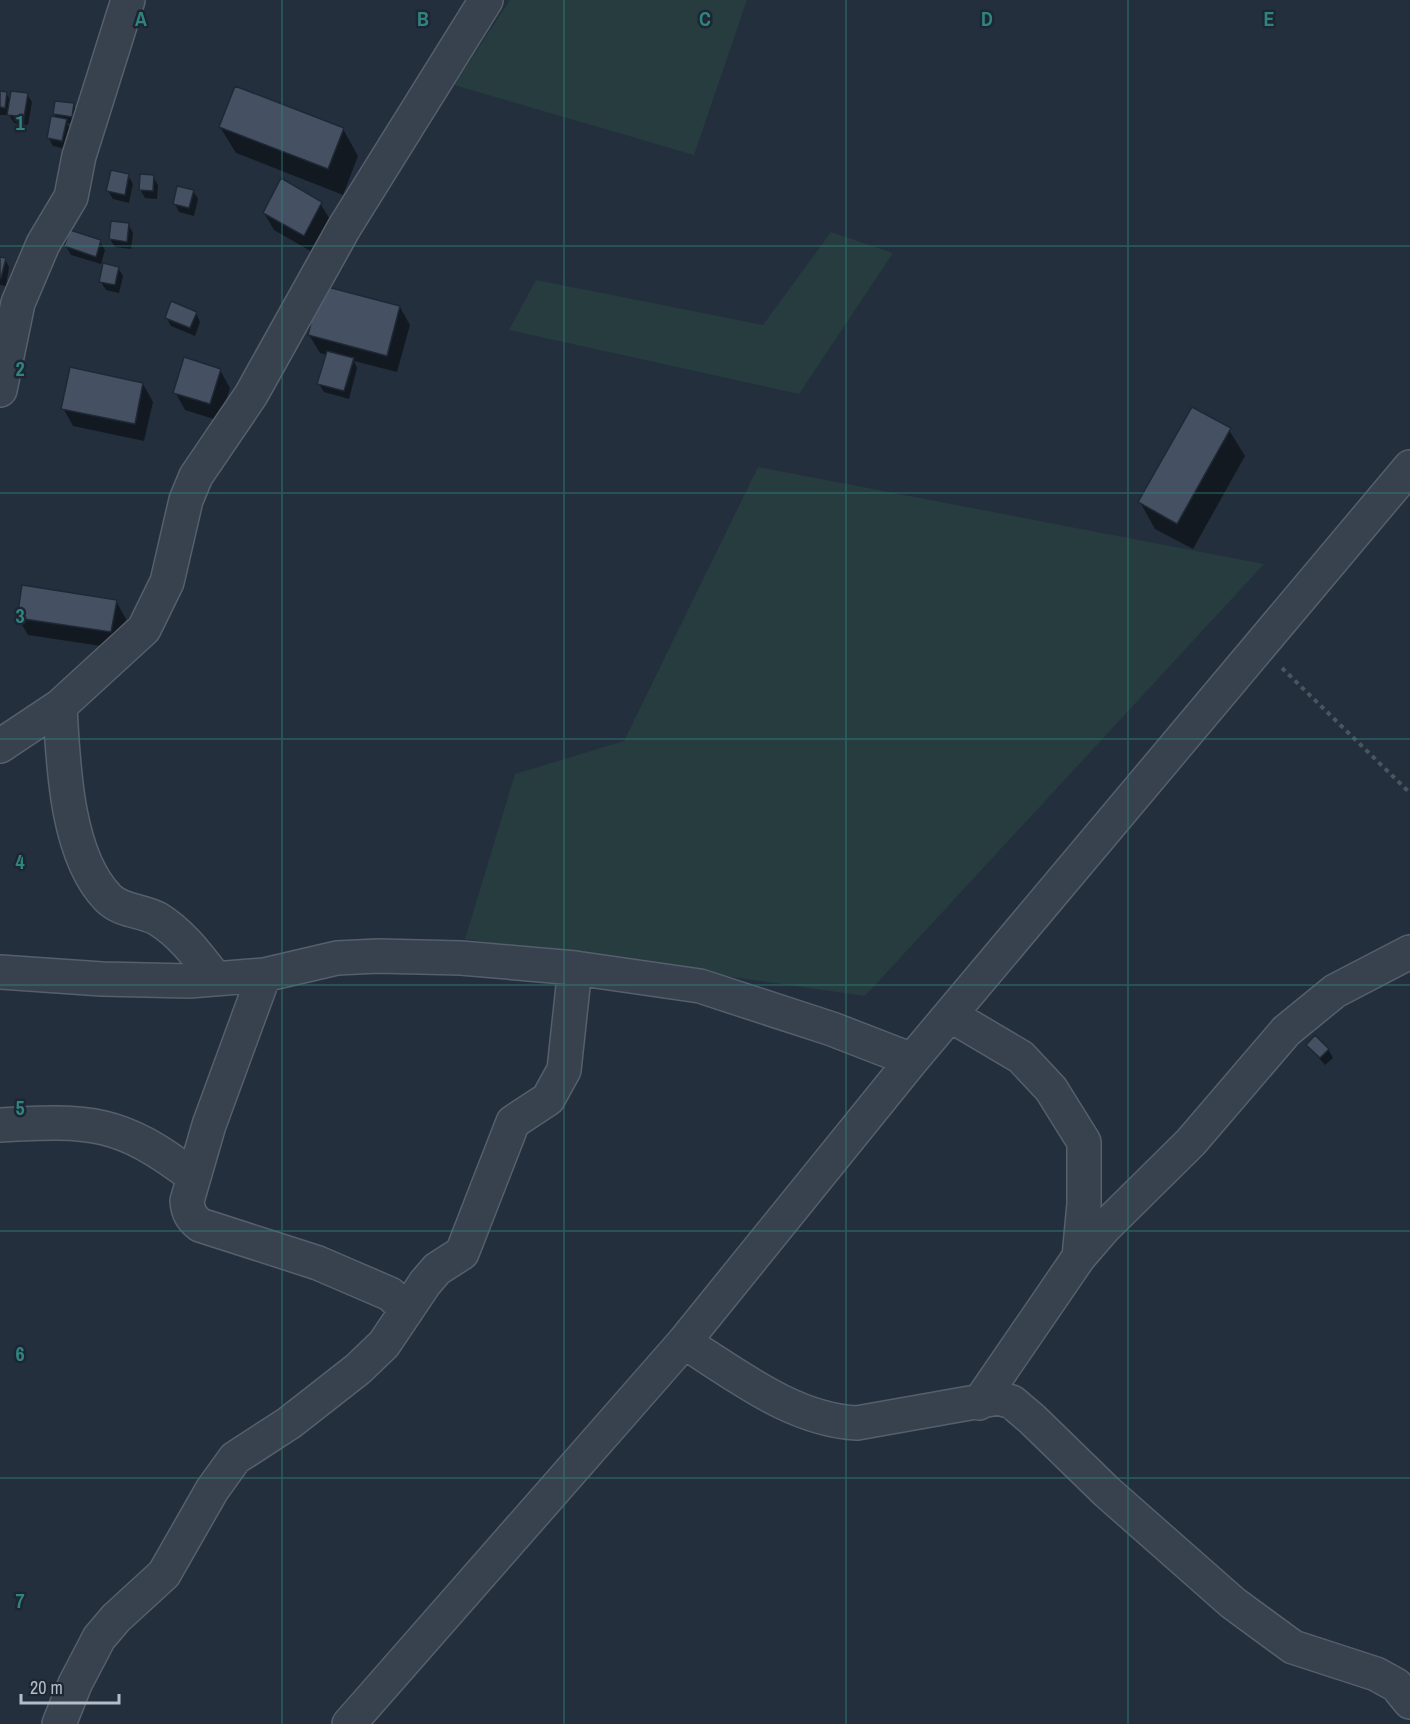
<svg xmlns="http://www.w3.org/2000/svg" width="1410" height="1724" font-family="'Archivo Narrow',sans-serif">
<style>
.green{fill:#263c3f}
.shadow{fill:#0007}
.building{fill:#455162;stroke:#1f2835;stroke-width:1.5}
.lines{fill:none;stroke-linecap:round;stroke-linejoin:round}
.minor-casing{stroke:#565f6c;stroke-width:36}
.path{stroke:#44595c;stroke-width:4;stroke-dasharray:4.5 4.5;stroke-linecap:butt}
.minor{stroke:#38414e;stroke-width:33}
.grid{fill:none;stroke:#308480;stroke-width:1.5;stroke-opacity:0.55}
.grid-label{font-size:20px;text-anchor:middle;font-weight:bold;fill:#308480;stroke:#1d2633;stroke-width:5;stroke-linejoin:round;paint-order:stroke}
</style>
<rect width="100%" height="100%" fill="#242f3e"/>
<path class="green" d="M510,0H747L694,155L454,85Z
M831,232L893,253L799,394L509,330L536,280L763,325Z
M758,467L1264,564L865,996L465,939L515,774L624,741Z"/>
<path class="shadow" d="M0,92L6,93L11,102L27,94L32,102L28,125L14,123L9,115H0Z
M73,105L78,113L76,125L67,123L70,129L66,149L53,146L48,137L58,119L54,114Z
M220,127L343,129L358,156L343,195L236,153Z
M128,175L133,184L129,203L113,199L108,191Z
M153,177L158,185L157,199L145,198L140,189Z
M193,191L198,199L194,216L179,212L175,204Z
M320,203L331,221L314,253L274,230L264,213Z
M128,224L133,233L131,249L115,247L110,239Z
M100,242L105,250L101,264L71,255L66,246Z
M0,259H5L9,267L6,286L0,285Z
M118,268L123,276L119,293L106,290L101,282Z
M400,307L410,325L397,372L354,361L357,368L349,399L324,392L319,384L327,355L320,353L309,335Z
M196,313L200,322L195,336L171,326L166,317Z
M220,370L230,388L220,421L185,410L175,392Z
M143,384L153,402L144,441L73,426L63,408Z
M1229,430L1245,456L1193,549L1155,529L1140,502Z
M116,601L126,619L121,649L28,635L18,618Z
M1308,1045L1328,1049L1333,1058L1325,1065Z"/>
<path class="building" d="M235,86L344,128L328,169L219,127Z
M0,91L7,92L5,108L0,107Z
M11,91L28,93L24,117L7,115Z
M55,101L74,103L72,117L53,114Z
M51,116L67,119L62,141L47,138Z
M111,170L129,174L125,195L106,191Z
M140,174L154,175L153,191L139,190Z
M281,178L322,202L304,236L263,213Z
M177,186L194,190L189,208L173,204Z
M111,221L129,223L127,242L109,239Z
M70,230L101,240L96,257L64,246Z
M0,257L6,258L1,278H0Z
M103,263L119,267L115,285L99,282Z
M320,285L400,306L387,356L308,335Z
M171,301L197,312L190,328L165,318Z
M327,351L354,358L344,391L317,384Z
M184,357L221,369L210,404L173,393Z
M70,367L143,383L135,424L61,409Z
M1192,407L1231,428L1177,524L1138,502Z
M22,585L117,600L111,632L17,618Z
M1315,1035L1329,1049L1320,1058L1306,1045Z"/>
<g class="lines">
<g class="minor-casing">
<path id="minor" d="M0,390L18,303L43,244L71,197L79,156L128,0
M60,706C63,763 66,855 108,898C122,912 142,910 158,919C182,934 198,956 215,978
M0,746L60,706L144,629L167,582L186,500L196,476L251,395L344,228L486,0
M0,972L102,979L189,981L264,975L337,958L378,956L461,958L575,968L700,986L832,1029L912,1060
M264,975L209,1125L187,1201C188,1212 191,1218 200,1225L318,1263L390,1294L407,1310
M950,1015L1021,1057L1051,1089L1084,1142V1204L1079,1257
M0,1125C90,1120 120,1120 194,1177
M684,1342C737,1375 793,1420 857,1423L998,1398L1012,1402L1032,1419L1107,1492L1233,1603L1293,1647L1376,1674L1396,1685L1410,1702
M979,1403L1079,1257L1104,1228L1191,1142L1286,1031L1335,991L1410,952
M59,1724L75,1684L99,1638L116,1618L164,1574L212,1490L235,1458L289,1423L358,1369L384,1344L425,1283L437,1269L462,1253L513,1122L548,1099L564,1070L575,968
M349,1724L684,1342L912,1060L1410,467"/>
</g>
<path class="path" d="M1282,668L1410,793"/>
<use href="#minor" class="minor"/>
</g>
<path class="grid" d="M282,0V1724M564,0V1724M846,0V1724M1128,0V1724M0,246H1410M0,493H1410M0,739H1410M0,985H1410M0,1231H1410M0,1478H1410"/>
<g class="grid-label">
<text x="141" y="26">A</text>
<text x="423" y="26">B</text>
<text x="705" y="26">C</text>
<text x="987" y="26">D</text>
<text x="1269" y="26">E</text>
<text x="20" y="130">1</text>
<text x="20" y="376">2</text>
<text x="20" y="623">3</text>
<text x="20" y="869">4</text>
<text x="20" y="1115">5</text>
<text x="20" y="1361">6</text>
<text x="20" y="1608">7</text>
</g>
<path d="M21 1694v9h98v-9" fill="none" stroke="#b4bcc9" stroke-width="3"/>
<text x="30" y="1694" font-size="18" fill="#b4bcc9" stroke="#1d2633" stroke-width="4.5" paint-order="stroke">20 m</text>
</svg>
